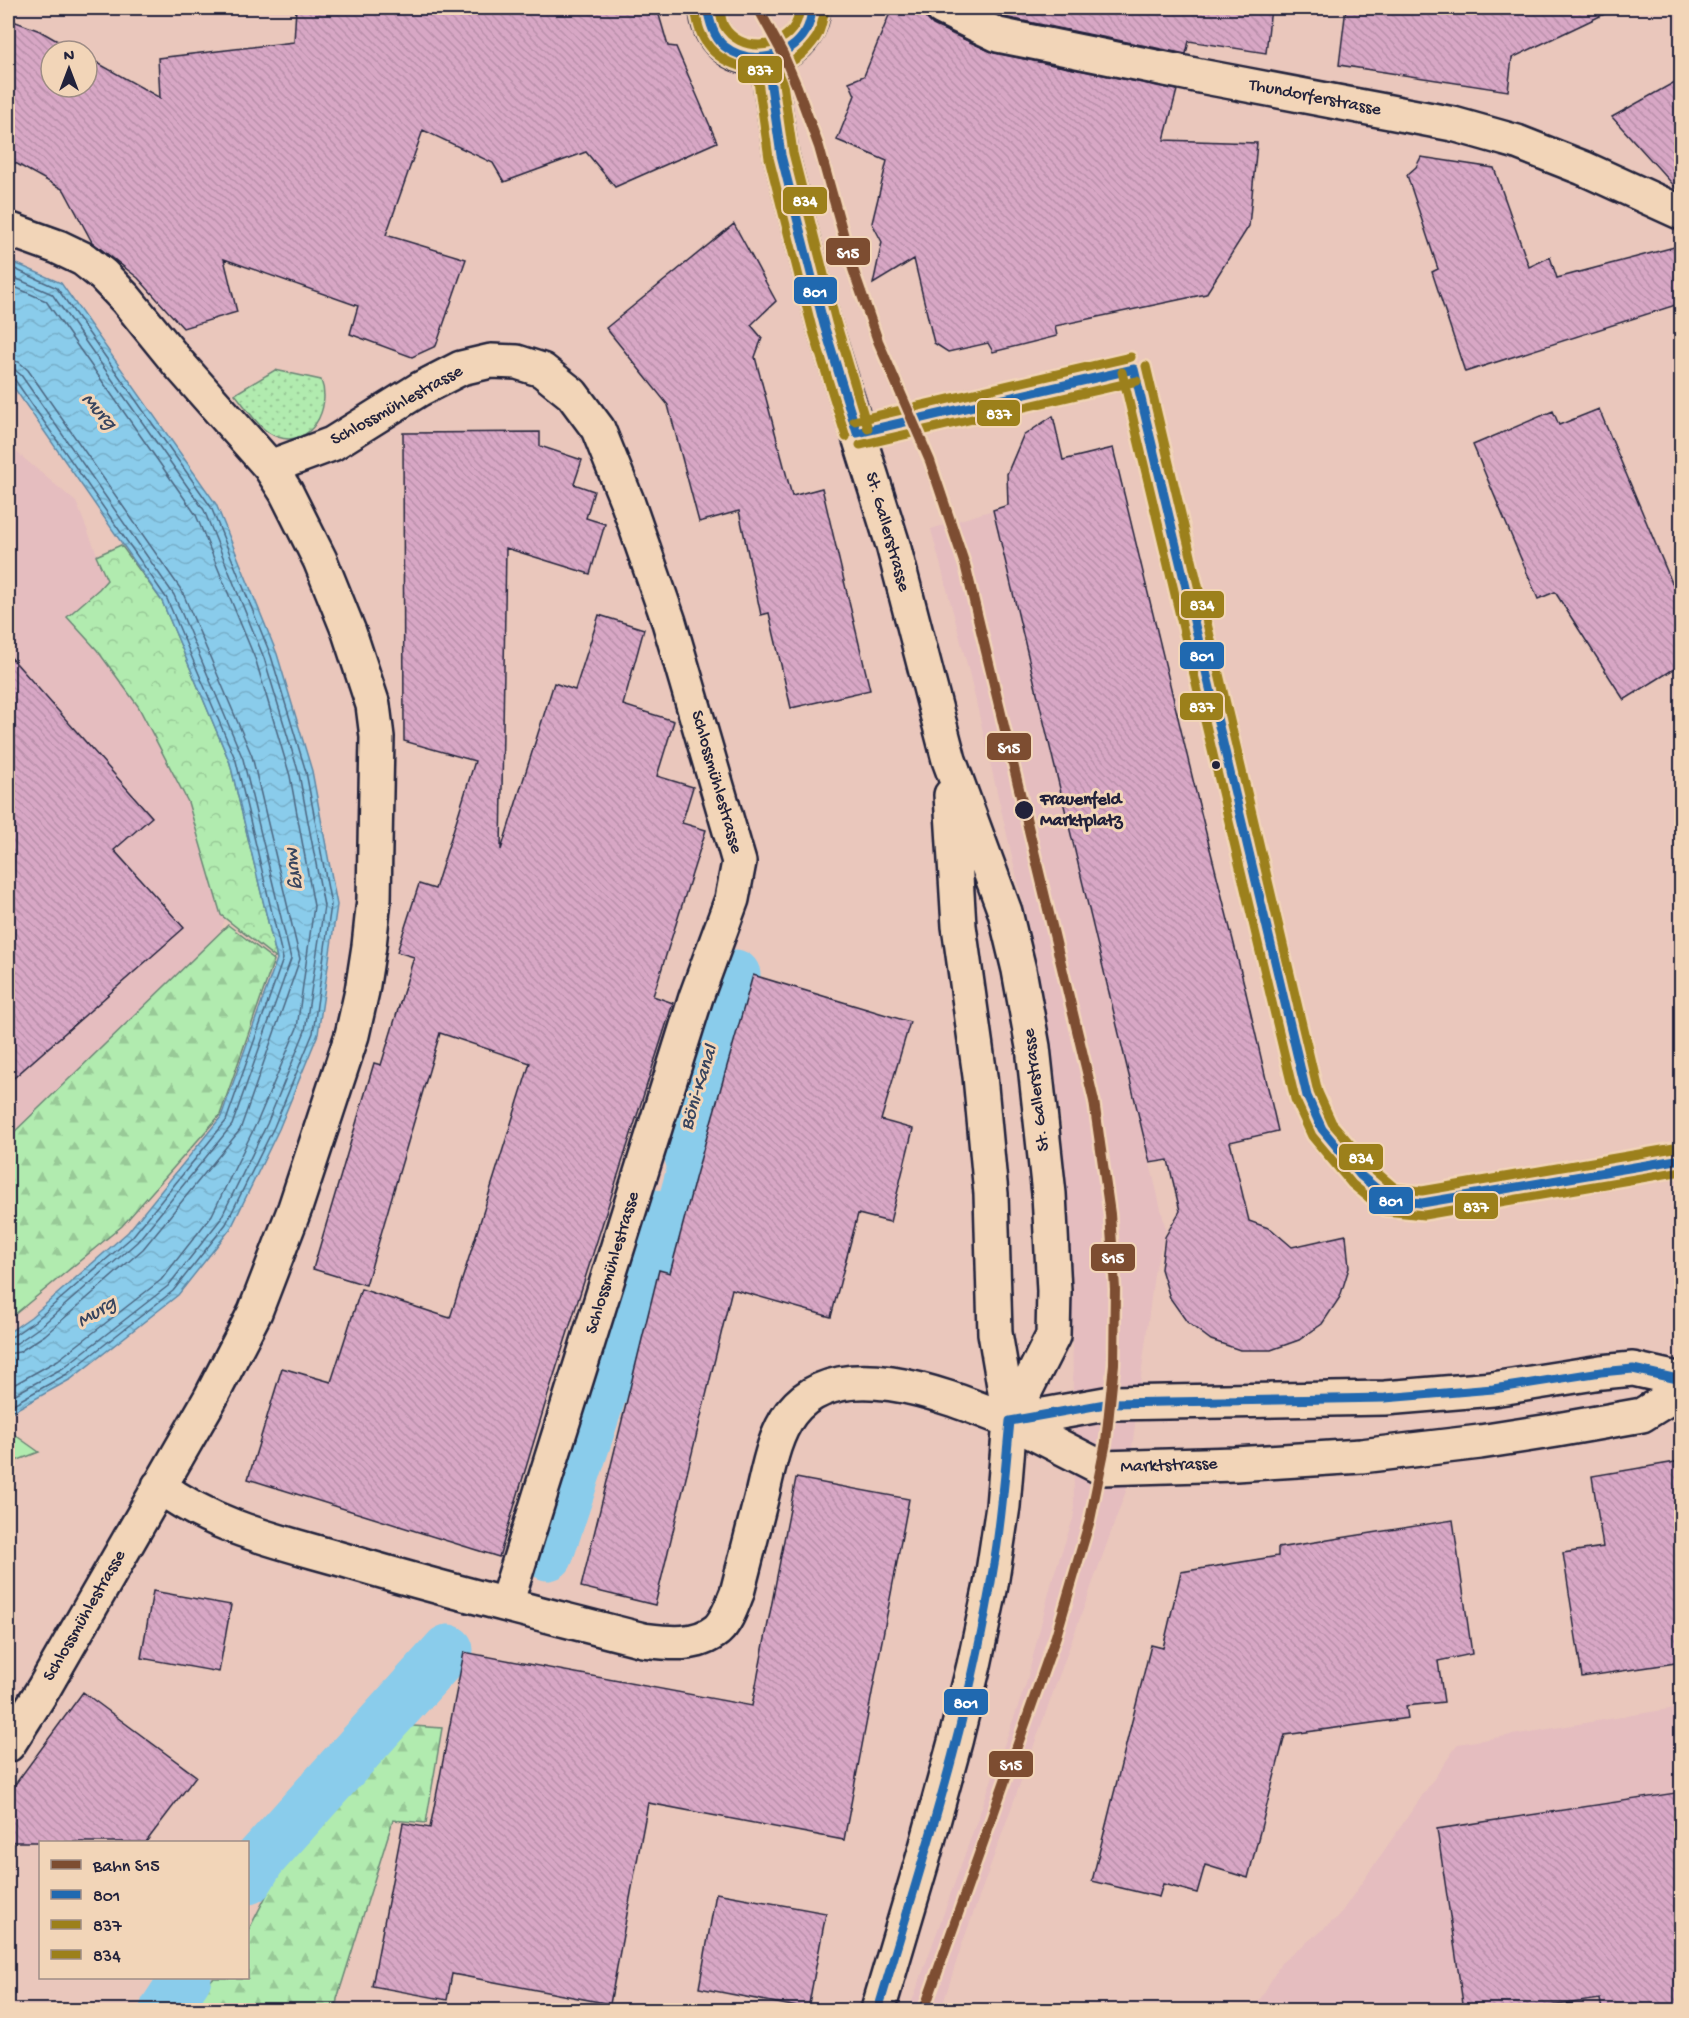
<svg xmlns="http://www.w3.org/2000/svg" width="1689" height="2018" font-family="'Gochi Hand',sans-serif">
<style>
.built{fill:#e5bdbf}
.grass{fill:url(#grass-dots);stroke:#6a8675;stroke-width:1.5}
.forest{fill:url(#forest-firs);stroke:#6a8675;stroke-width:1.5}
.park{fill:url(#park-crowns);stroke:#6a8675;stroke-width:1.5}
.water{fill:url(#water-waves);stroke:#6088a5;stroke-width:1.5}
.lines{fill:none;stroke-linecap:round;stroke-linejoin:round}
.shore{stroke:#4c6681;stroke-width:1.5}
.canal{stroke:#8acceb;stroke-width:51}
.building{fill:url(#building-back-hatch);stroke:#22223b;stroke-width:1.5}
.minor-casing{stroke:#22223b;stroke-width:38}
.tertiary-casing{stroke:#22223b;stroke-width:38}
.secondary-casing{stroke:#22223b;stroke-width:38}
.minor{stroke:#f2d5b8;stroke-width:33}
.tertiary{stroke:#f2d5b8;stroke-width:33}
.secondary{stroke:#f2d5b8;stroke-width:33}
.bus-1-casing{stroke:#f2d5b8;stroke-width:14}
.bus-2-casing{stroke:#f2d5b8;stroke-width:14}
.bus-3-casing{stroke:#f2d5b8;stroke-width:14}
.bus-1{stroke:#2069b0;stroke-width:9}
.bus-2{stroke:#9c801b;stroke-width:9}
.bus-3{stroke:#9c801b;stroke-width:9}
.rail-1-casing{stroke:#f2d5b8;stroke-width:15}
.rail-1{stroke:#7d4d31;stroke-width:10}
.bus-dot{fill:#22223b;stroke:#f2d5b8;stroke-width:2}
.labels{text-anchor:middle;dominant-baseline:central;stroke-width:6;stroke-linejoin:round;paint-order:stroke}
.street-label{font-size:18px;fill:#22223b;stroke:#f2d5b8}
.stop-label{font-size:18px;font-weight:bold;fill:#22223b;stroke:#f2d5b8;text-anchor:start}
.water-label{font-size:20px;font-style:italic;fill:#37445e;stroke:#f2d5b8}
.line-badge{stroke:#f2d5b8;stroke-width:2}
.badge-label{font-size:16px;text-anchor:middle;font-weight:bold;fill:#fff}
</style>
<defs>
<pattern id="grass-dots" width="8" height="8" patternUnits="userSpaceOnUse" patternTransform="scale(1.5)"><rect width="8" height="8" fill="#b1ebaf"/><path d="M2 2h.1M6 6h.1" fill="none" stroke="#98c997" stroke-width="1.8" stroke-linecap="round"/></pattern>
<pattern id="forest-firs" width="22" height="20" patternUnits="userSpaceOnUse" patternTransform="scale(1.5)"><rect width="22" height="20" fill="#b1ebaf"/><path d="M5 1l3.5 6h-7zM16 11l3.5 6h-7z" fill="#98c997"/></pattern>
<pattern id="park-crowns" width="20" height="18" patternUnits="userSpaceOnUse" patternTransform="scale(1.5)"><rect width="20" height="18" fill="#b1ebaf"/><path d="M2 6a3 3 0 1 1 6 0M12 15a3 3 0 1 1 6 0" fill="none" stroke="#98c997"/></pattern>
<pattern id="water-waves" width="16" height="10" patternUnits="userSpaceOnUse" patternTransform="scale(1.5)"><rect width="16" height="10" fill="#8acceb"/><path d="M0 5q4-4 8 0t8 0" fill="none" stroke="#77afca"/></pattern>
<pattern id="building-back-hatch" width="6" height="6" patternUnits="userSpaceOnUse" patternTransform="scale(1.5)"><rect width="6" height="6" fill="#d8a7c5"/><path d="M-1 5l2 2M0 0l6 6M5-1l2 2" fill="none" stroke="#b98faa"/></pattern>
</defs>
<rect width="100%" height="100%" fill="#eac7bc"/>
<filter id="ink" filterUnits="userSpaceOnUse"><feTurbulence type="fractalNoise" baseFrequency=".0167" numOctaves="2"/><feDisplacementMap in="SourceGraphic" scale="12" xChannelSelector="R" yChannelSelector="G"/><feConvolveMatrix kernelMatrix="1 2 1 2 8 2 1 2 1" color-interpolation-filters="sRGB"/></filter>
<g filter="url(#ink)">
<path class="built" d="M8,445L76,502L125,623L228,911L172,1062L8,1276Z
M993,510L1166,1230L1154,1274L1127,1488L961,1947L941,2010H909L1026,1684L1053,1577L1074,1516L1072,1291L1062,1124L1039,972L970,676L931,529Z
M1681,1707V2010H1254L1281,1963L1338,1917L1458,1744Z"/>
<path class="grass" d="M275,370L321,380C332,408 311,448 278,437C260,432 247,408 235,394Z"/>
<path class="forest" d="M228,925L274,960L220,1115L122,1226L8,1320V1138Z
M8,1430L39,1452L8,1464Z
M398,1725L442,1728L426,1823L393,1820L337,1999L336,2010H188L213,1978H248V1931L305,1821Z"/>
<path class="park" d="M121,545L162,601L230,763L277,959L221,915L188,802L138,706L97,650L67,617L99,589L107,580L96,556Z"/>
<path class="water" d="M8,260L61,283L216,504L277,654L312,771L337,905L318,1034L279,1129L231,1228L178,1295L71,1379L8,1414V1333L31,1317L128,1232L221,1117L277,959L230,763L162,601L8,379Z"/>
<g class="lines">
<path class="shore" d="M8,266L57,288L211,507L271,656L306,772L331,905L313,1033L274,1127L226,1224L173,1291L67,1374L8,1407
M8,275L52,294L204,510L264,658L299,774L324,906L305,1031L267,1124L220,1220L168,1286L63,1368L8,1398
M8,284L46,301L196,515L256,661L290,776L314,906L297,1028L258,1120L212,1215L161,1280L58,1360L8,1388
M8,360L19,362L28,370L182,591L252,756L300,959L240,1130L143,1249L45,1335L19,1352L8,1354
M8,369L15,370L21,375L174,595L243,759L291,959L232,1125L137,1242L40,1327L17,1343L8,1345
M8,377L15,380L167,599L236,761L283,959L226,1121L132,1237L35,1321L13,1336L8,1337"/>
<path class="canal" d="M650,1256L669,1236L682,1208L693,1167L684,1136L735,975
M548,1555L645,1261L655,1215
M248,1879L260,1859L448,1650
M165,2010L186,1978"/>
</g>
<path class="building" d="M296,8H657L668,46L676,47L717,142L615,187L586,152L504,182L493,163L423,130L386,235L466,259L436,346L412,357L350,334L358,306L224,259L237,312L183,328L138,278L92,242L64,190L8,159V19L40,31L75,51H51V87H87V57L160,98L158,58L294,42Z
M892,8H924L926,18L933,25L994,53L1177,90L1164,140L1257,143L1249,226L1206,294L1055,326L1057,336L993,352L988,343L948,352L934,343L914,259L873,284L882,242L872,223L887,161L837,140L855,95L849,82L864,76Z
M984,8H1271L1266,53L1189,41L1186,54L1004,17Z
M1346,8H1617L1512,58L1508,91L1339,65Z
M1682,78V192L1678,190L1612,117Z
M1421,157L1494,168L1529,267L1550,257L1557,278L1682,245V303L1465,372L1432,272L1438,269L1407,175L1416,167Z
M734,224L776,301L751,325L762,338L755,357L792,496L822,488L870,690L791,708L769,613L761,615L739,511L699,522L668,405L606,328Z
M1599,409L1682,607V664L1624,700L1555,592L1538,599L1473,445L1553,411L1559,425Z
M1053,416L1063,460L1113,448L1200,809L1244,984L1278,1131L1230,1142L1249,1221L1271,1229L1292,1247L1346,1235L1349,1268L1340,1297L1322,1324L1299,1340L1271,1350H1240L1211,1340L1187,1322L1170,1298L1161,1269L1165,1237L1180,1211L1168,1160L1150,1163L993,510L1008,505L1007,474L1023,436Z
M540,432V446L582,460L574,484L594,491L586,518L605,524L590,574L506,548L501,850L554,683L575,690L599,615L644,629L623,705L674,721L657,776L693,787L682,823L706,830L653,996L673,1003L550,1388L499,1557L248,1479L282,1368L331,1382L361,1289L450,1318L530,1063L440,1033L366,1285L313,1269L374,1063L381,1065L414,957L397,952L419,884L435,889L475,761L404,741L403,433Z
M8,654L152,817L114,850L184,928L8,1083Z
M753,975L910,1022L881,1120L913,1129L890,1222L858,1214L831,1317L732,1289L655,1605L581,1587L659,1270L670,1273L696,1175Z
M1682,1461V1662L1582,1677L1563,1553L1603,1547L1592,1476Z
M796,1478L909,1499L844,1840L648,1803L610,2004L452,1974L447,2000L372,1986L403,1823L430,1828L464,1652L752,1706Z
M1453,1520L1472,1654L1438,1661L1444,1702L1406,1706L1408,1718L1285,1735L1248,1878L1205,1865L1197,1893L1163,1884L1159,1897L1092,1881L1151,1645L1163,1648L1181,1572L1278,1556V1548Z
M153,1591L231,1605L219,1672L141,1658Z
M83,1692L196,1776L146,1842H8V1794Z
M1682,1792V2010H1602L1600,1999L1521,2010H1464L1437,1829Z
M716,1893L826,1913L808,2009L699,1988Z"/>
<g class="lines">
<g class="minor-casing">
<path id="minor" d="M942,8L998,35L1200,76L1453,124L1517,142L1583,168L1682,213
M8,229L58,247L83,259L103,275L126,299L178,363L270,467L286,492L320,560L349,632L373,705L377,737L374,899L369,946L362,991L352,1035L295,1208L255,1312L210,1399L44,1688L8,1745
M270,467L332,444L420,389L461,368L491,361L517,362L542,370L572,394L598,429L627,501L669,622L739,862L732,899L696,997L506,1604
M159,1486C215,1528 278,1541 344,1560C443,1590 543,1614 643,1640C668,1643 696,1647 717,1630C727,1621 732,1605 737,1593C745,1561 753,1530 761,1499C768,1471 773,1437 791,1413C840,1350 951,1398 1010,1421"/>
</g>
<g class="tertiary-casing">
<path id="tertiary" d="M1010,1421L1102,1468L1235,1464L1361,1456L1480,1442L1557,1430L1642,1415L1682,1390
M1010,1421L1111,1403L1385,1398L1493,1389L1601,1372L1633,1369L1682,1380"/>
</g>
<g class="secondary-casing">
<path id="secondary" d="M707,8C709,73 806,76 813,8
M767,58L781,155L824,325L893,545L949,760L1005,912L1019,970L1033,1047L1049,1194L1054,1291L1053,1336L1010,1421
M878,2010L924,1855L955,1742L974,1665L991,1585L1003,1506L1010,1421L995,1333L991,1194L980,1076L959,926L951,795"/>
</g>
<use href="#minor" class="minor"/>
<use href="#tertiary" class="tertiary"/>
<use href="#secondary" class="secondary"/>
<g class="bus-1-casing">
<path id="bus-1" d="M707,8C710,22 713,36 724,46C749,66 790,59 806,31C810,24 811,15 813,8
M767,58L781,155L824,325L857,433
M1134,369L1307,1096L1322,1129L1360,1175L1390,1200L1422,1203L1682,1159
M857,433L1134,369
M878,2010C921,1865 969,1720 993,1570C1002,1520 1005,1471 1010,1421L1111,1403L1385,1398L1493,1389L1601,1372L1633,1369L1682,1380"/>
</g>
<g class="bus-2-casing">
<path id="bus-2" d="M695,11C697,18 698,27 701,33C713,63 751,75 780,67C795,62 807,51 816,38C821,31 822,20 825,11
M755,60L769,158L812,328L846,437
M1122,372L1295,1099L1312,1136L1352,1184L1385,1211L1424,1215L1682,1171
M860,445L1137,381"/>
</g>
<g class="bus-3-casing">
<path id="bus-3" d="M719,8C721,13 721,21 724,26C739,52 780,51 795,25C798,20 799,13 801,8
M779,56L793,153L836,322L868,429
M1146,366L1318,1092L1332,1123L1369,1166L1395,1188L1422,1191L1680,1147
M854,421L1131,357"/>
</g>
<use href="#bus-1" class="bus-1"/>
<use href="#bus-2" class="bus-2"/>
<use href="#bus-3" class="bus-3"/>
<g class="rail-1-casing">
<path id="rail-1" d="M758,8L783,54L797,87L819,147L853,269L878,341L930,461L966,568L1094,1101L1110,1214L1115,1289L1114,1364L1106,1442L1090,1520L1056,1636L924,2010"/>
</g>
<use href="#rail-1" class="rail-1"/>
</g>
</g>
<g class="bus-dot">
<circle cx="1216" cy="765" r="5"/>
<circle cx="1024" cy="810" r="10"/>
</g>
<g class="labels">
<g class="street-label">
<text transform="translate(1315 98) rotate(11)">Thundorferstrasse</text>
<text transform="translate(397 406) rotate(-29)">Schlossmühlestrasse</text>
<text transform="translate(887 532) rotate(74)">St. Gallerstrasse</text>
<text transform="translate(716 782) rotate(74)">Schlossmühlestrasse</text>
<text transform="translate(1037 1090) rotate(-97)">St. Gallerstrasse</text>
<text transform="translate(613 1263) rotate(-73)">Schlossmühlestrasse</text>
<text transform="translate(1169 1466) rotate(-2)">Marktstrasse</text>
<text transform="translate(85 1616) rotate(-60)">Schlossmühlestrasse</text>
</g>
<g class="stop-label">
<text x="1040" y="800">Frauenfeld<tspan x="1040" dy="21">Marktplatz</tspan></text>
</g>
<g class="water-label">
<text transform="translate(98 412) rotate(47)">Murg</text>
<text transform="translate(294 867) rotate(80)">Murg</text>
<text transform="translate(700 1088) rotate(-73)">Böni-Kanal</text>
<text transform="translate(97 1313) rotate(-32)">Murg</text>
</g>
</g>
<g class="line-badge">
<rect x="737" y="55" width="46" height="29" rx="6" fill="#9c801b"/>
<rect x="782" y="186" width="46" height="29" rx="6" fill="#9c801b"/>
<rect x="825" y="237" width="46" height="29" rx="6" fill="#7d4d31"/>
<rect x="793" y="276" width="45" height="29" rx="6" fill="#2069b0"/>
<rect x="976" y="399" width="45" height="28" rx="6" fill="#9c801b"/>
<rect x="1180" y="590" width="45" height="29" rx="6" fill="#9c801b"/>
<rect x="1179" y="641" width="46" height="29" rx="6" fill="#2069b0"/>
<rect x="1179" y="692" width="45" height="29" rx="6" fill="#9c801b"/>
<rect x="986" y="732" width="46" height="29" rx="6" fill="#7d4d31"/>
<rect x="1338" y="1143" width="46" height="28" rx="6" fill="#9c801b"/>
<rect x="1368" y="1186" width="46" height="29" rx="6" fill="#2069b0"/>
<rect x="1454" y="1192" width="45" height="28" rx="6" fill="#9c801b"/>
<rect x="1090" y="1243" width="46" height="29" rx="6" fill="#7d4d31"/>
<rect x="943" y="1688" width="46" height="28" rx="6" fill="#2069b0"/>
<rect x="988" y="1750" width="46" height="28" rx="6" fill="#7d4d31"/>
</g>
<g class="badge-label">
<text x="760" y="75">837</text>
<text x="805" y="206">834</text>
<text x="848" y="258">S15</text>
<text x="815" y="297">801</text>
<text x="999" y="419">837</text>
<text x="1202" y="610">834</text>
<text x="1202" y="661">801</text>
<text x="1202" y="712">837</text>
<text x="1009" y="753">S15</text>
<text x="1361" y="1163">834</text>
<text x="1391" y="1206">801</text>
<text x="1476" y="1212">837</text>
<text x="1113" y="1263">S15</text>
<text x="966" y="1708">801</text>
<text x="1011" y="1770">S15</text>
</g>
<rect width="1689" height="2018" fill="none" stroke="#f2d5b8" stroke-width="30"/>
<rect x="15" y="15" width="1659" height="1988" fill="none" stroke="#22223b" stroke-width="2" filter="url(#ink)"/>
<rect x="39" y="1841" width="210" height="138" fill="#f2d5b8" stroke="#9f8d86" stroke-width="1.5"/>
<rect x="51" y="1860" width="30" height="9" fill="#7d4d31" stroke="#9f8d86" stroke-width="1.5"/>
<text x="93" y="1871" font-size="18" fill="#22223b">Bahn S15</text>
<rect x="51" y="1890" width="30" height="9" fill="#2069b0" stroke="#9f8d86" stroke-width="1.5"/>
<text x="93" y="1901" font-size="18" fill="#22223b">801</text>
<rect x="51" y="1920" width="30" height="9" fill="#9c801b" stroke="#9f8d86" stroke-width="1.5"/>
<text x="93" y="1931" font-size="18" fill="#22223b">837</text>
<rect x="51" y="1950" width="30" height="9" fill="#9c801b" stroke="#9f8d86" stroke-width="1.5"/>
<text x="93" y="1961" font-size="18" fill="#22223b">834</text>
<g transform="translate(69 69)"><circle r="28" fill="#f2d5b8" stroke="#9f8d86" stroke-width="1.5"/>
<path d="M0-4.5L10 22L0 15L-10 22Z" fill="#22223b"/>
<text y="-9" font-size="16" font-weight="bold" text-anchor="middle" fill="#22223b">N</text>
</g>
</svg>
